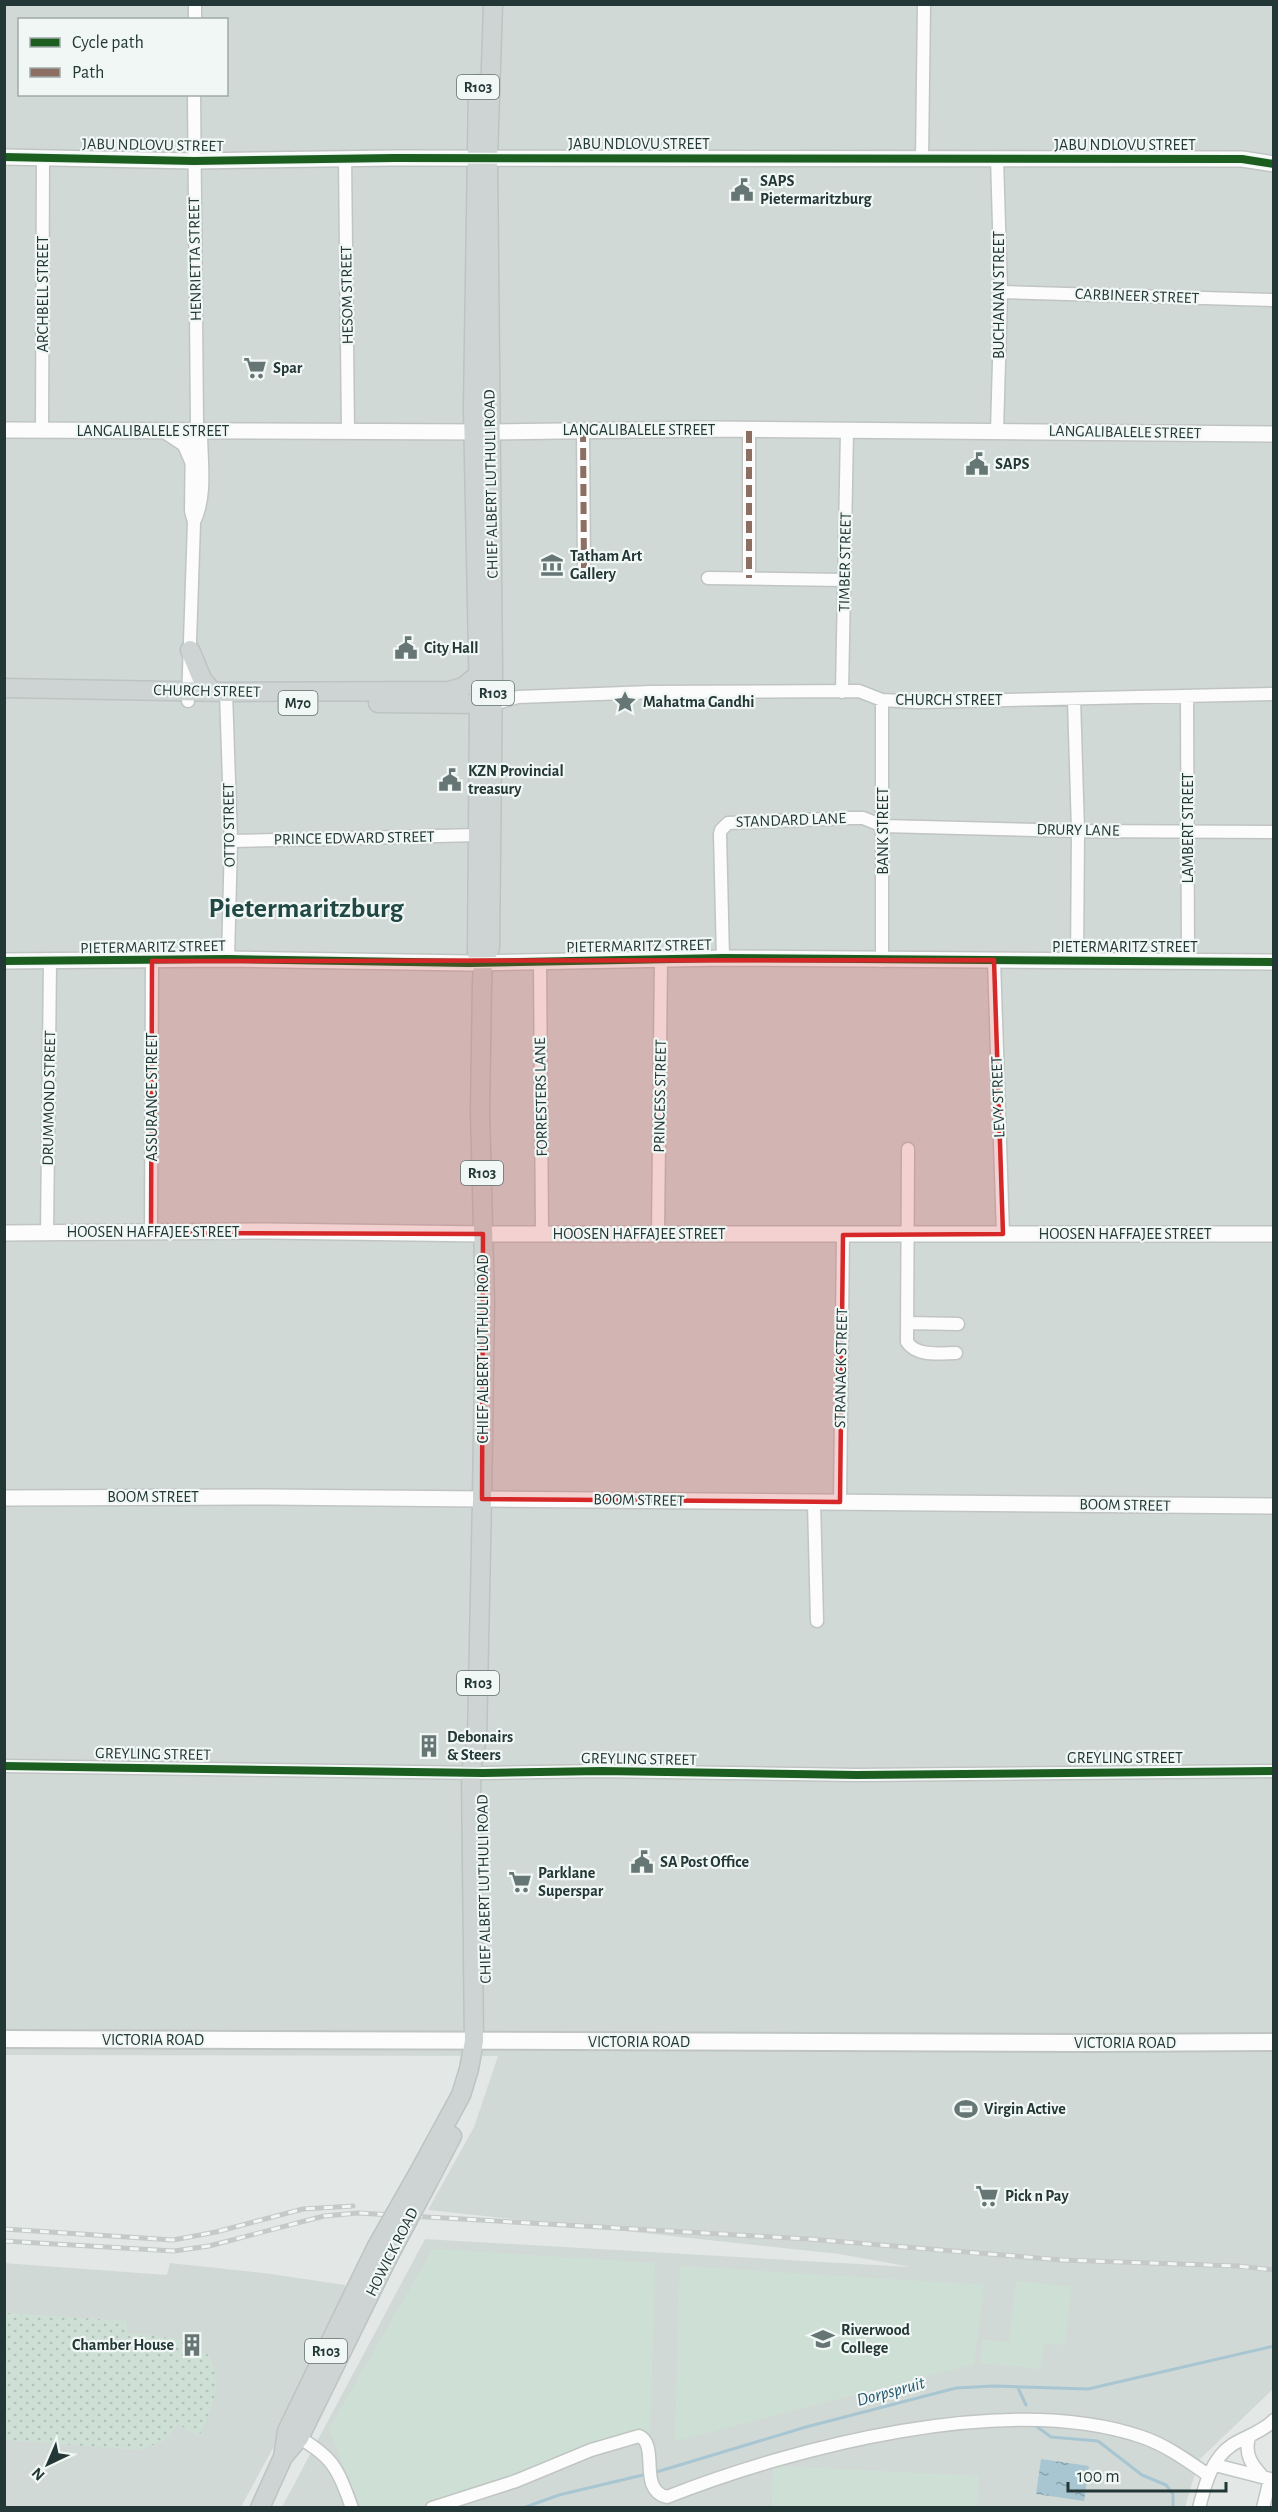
<svg xmlns="http://www.w3.org/2000/svg" width="1278" height="2512" font-family="'Alegreya Sans',sans-serif">
<style>
.built{fill:#d1d9d6;fill-rule:evenodd}
.grass{fill:url(#grass-dots)}
.green{fill:#cee0d6}
.water{fill:url(#water-ripples)}
.lines{fill:none;stroke-linecap:round;stroke-linejoin:round}
.stream{stroke:#a8c6d2;stroke-width:3}
.minor-casing{stroke:#c0c5c3;stroke-width:15}
.tertiary-casing{stroke:#c0c5c3;stroke-width:18}
.secondary-casing{stroke:#bfc5c3;stroke-width:20}
.primary-casing{stroke:#bcc4c3;stroke-width:21}
.minor{stroke:#fbfcfb;stroke-width:12}
.tertiary{stroke:#fbfcfb;stroke-width:15}
.secondary{stroke:#fbfcfb;stroke-width:16}
.primary{stroke:#ced4d3;stroke-width:18}
.rail-casing{stroke:#c6c9c9;stroke-width:5}
.rail{stroke:#f1f7f5;stroke-width:3;stroke-dasharray:9;stroke-linecap:butt}
.primary-bridge-casing{stroke:#bcc4c3;stroke-width:21;stroke-linecap:butt}
.primary-bridge{stroke:#ced4d3;stroke-width:18}
.quiet{stroke:#8d6e63;stroke-width:6;stroke-dasharray:12 6;stroke-linecap:butt}
.cycleway-casing{stroke:#f1f7f5;stroke-width:11}
.cycleway{stroke:#1b5e20;stroke-width:8}
.marked{fill:#d62828;fill-opacity:0.2;stroke:#d62828;stroke-width:4.5;stroke-linejoin:round}
.labels{text-anchor:middle;dominant-baseline:central;stroke-width:4.5;stroke-linejoin:round;paint-order:stroke}
.shield{fill:#f1f7f5;stroke:#61716f;stroke-width:1.5}
.shield-label{font-size:15px;font-weight:bold;fill:#233836}
.street-label{font-size:16px;fill:#233836;stroke:#f1f7f5}
.poi-label{font-size:16px;font-weight:bold;fill:#233836;stroke:#f1f7f5;text-anchor:start}
.water-label{font-size:18px;font-style:italic;fill:#24576e;stroke:#f1f7f5}
.town-label{font-size:28px;font-weight:bold;fill:#214844;stroke:#f1f7f5}
</style>
<defs>
<pattern id="grass-dots" width="8" height="8" patternUnits="userSpaceOnUse" patternTransform="scale(1.5)"><rect width="8" height="8" fill="#cee0d6"/><path d="M2 2h.1M6 6h.1" fill="none" stroke="#b1c1b8" stroke-width="1.8" stroke-linecap="round"/></pattern>
<pattern id="water-ripples" width="26" height="14" patternUnits="userSpaceOnUse" patternTransform="scale(1.5)"><rect width="26" height="14" fill="#a8c6d2"/><path d="M2 4q2-2 4 0t4 0M15 11q2-2 4 0t4 0" fill="none" stroke="#88a2ab"/></pattern>
</defs>
<rect width="100%" height="100%" fill="#e3e8e6"/>
<path class="built" d="M5,5H1273V2389L1199,2460L1185,2507H282L425,2239L911,2267L839,2254L428,2210L474,2127L498,2056L5,2055ZM20,20H226V94H20Z
M4,2263L167,2275L170,2263L264,2273L345,2285L348,2310L241,2507H5Z"/>
<path class="grass" d="M5,2313L127,2321V2333L180,2339L184,2343L179,2347L187,2358L192,2354L196,2359L206,2352C226,2384 212,2406 199,2437L178,2424L163,2441L140,2450L5,2440Z"/>
<path class="green" d="M433,2249L655,2263L650,2433L421,2507L361,2508L329,2429Z
M680,2266L984,2285L974,2364L675,2441Z
M1016,2281L1071,2287L1065,2345L1044,2343L1041,2369L980,2363L983,2340L1009,2342Z
M773,2466L979,2476L977,2507L772,2508Z"/>
<path class="water" d="M1041,2459L1089,2466L1084,2501L1036,2494Z"/>
<g class="lines">
<path class="stream" d="M1018,2388L1026,2405
M1036,2426L1051,2437L1098,2441L1142,2475L1166,2485L1173,2494V2508
M653,2473L806,2427L956,2388L994,2386L1088,2389L1274,2346
M523,2508L559,2495L647,2474"/>
<g class="minor-casing">
<path id="minor" d="M195,20V4
M922,158L924,4
M345,159L348,431
M1001,292L1274,300
M583,430L584,572
M42,431L43,158
M749,431V578
M997,431L1001,292L997,158
M194,522C207,496 201,461 201,432L197,424L194,94
M708,578L844,580
M226,692L231,841L228,959
M842,692L847,431
M1187,697L1188,960
M1074,699L1078,831L1077,960
M882,700V961
M188,701L194,522L191,511L192,432L197,425
M493,704L518,697L651,692L859,691L882,700L917,702L1274,694
M231,841L478,835
M723,958L720,834L721,830L728,823L850,818H863L883,826L1078,831L1274,832
M994,960L1003,1234
M540,961L542,1233
M908,1149L907,1342C917,1357 940,1353 956,1353
M47,1233L50,962
M151,1233L152,961
M658,1233L661,959
M907,1323L958,1324
M814,1502L817,1621
M840,1502L843,1235
M4,1766L483,1773L602,1771L857,1775L1274,1771
M293,2434C332,2456 337,2466 352,2508
M1249,2437C1244,2455 1252,2465 1263,2477
M1215,2465L1274,2480
M432,2508L516,2481L591,2450L639,2436C660,2445 637,2490 667,2497C794,2447 1008,2391 1142,2437C1166,2445 1188,2461 1208,2475
M1199,2508C1205,2485 1211,2459 1232,2445C1246,2436 1261,2433 1274,2420
M1263,2508L1270,2479"/>
</g>
<g class="tertiary-casing">
<path id="tertiary" d="M4,157L194,161L394,158L1242,159L1274,164
M4,430L490,432L708,429L1274,434
M167,432L185,444L192,460
M4,961L228,959L469,963L723,958L1274,962
M4,1233L268,1231L483,1234H1274
M4,1498L267,1497L1274,1506"/>
</g>
<g class="secondary-casing">
<path id="secondary" d="M4,2039L1085,2043L1274,2042"/>
</g>
<g class="primary-casing">
<path id="primary" d="M478,84L473,409L479,704L477,948V954L483,962
M190,650L202,679L212,691
M4,688L226,692L449,691L463,687L478,675
M378,703L479,704
M418,2174L461,2095L469,2069L474,2041L471,1772L477,1737L482,1499L485,1303L480,1112L482,984L483,962L490,948L493,672L488,158L493,4
M429,2180L452,2136
M283,2457L299,2438L387,2259
M260,2508L283,2457L287,2431L376,2248"/>
</g>
<use href="#minor" class="minor"/>
<use href="#tertiary" class="tertiary"/>
<use href="#secondary" class="secondary"/>
<use href="#primary" class="primary"/>
<g class="rail-casing">
<path id="rail" d="M4,2229L173,2240L216,2232L303,2209L353,2206
M4,2241L174,2251L209,2246L324,2216L358,2213L808,2239L1062,2260L1238,2266L1274,2270"/>
</g>
<use href="#rail" class="rail"/>
<g class="primary-bridge-casing">
<path id="primary-bridge" d="M376,2248L418,2174
M387,2259L429,2180"/>
</g>
<use href="#primary-bridge" class="primary-bridge"/>
<path class="quiet" d="M583,430L584,572
M749,431V578"/>
<g class="cycleway-casing">
<path id="cycleway" d="M4,157L194,161L394,158L1242,159L1274,164
M4,961L228,959L469,963L723,958L1274,962
M4,1766L483,1773L602,1771L857,1775L1274,1771"/>
</g>
<use href="#cycleway" class="cycleway"/>
</g>
<path class="marked" d="M994,960L1003,1234L843,1235L840,1502L482,1499L483,1234L151,1233L152,961Z"/>
<defs>
<g id="civic-bare" transform="scale(1.8)"><path d="M-.6-6.5H3V-4.5H.6V-3L4-1V1h2V6H-6V1h2V-1L-.6-3ZM-1.2 2.5V6h2.4V2.5Z" fill="#667674" stroke="#f1f7f5" stroke-width="2.5" paint-order="stroke"/></g>
<g id="supermarket-bare" transform="scale(1.8)"><path d="M-6-5.5h2.5l.6 2H6L4.5 2H-2.5L-4.4-4H-6ZM-1.5 3.2a1.3 1.3 0 1 0 .1 0ZM3 3.2a1.3 1.3 0 1 0 .1 0Z" fill="#667674" stroke="#f1f7f5" stroke-width="2.5" paint-order="stroke"/></g>
<g id="museum-bare" transform="scale(1.8)"><path d="M0-6L6-3V-2H-6V-3ZM-5-1h2V3h-2ZM-1-1h2V3h-2ZM3-1h2V3H3ZM-6 4H6V6H-6Z" fill="#667674" stroke="#f1f7f5" stroke-width="2.5" paint-order="stroke"/></g>
<g id="sight-bare" transform="scale(1.8)"><path d="M0-6L1.8-2.2L6-1.7L2.9 1.2L3.7 5.4L0 3.3L-3.7 5.4L-2.9 1.2L-6-1.7L-1.8-2.2Z" fill="#667674" stroke="#f1f7f5" stroke-width="2.5" paint-order="stroke"/></g>
<g id="building-bare" transform="scale(1.8)"><path d="M-4-6H4V6H1V3H-1V6H-4ZM-2.5-4.3h1.7v1.8h-1.7ZM.8-4.3h1.7v1.8H.8ZM-2.5-1h1.7V.8h-1.7ZM.8-1h1.7V.8H.8Z" fill="#667674" stroke="#f1f7f5" stroke-width="2.5" paint-order="stroke"/></g>
<g id="stadium-bare" transform="scale(1.8)"><path d="M0-5a6.5 5 0 1 0 0 10a6.5 5 0 1 0 0-10ZM-3.5-1.8h7v3.6h-7Z" fill="#667674" stroke="#f1f7f5" stroke-width="2.5" paint-order="stroke"/></g>
<g id="school-bare" transform="scale(1.8)"><path d="M0-5L7-2L0 1L-7-2ZM-4 1L0 2.5L4 1V4Q0 6-4 4Z" fill="#667674" stroke="#f1f7f5" stroke-width="2.5" paint-order="stroke"/></g>
</defs>
<g fill-rule="evenodd">
<use href="#civic-bare" x="742" y="190"/>
<use href="#supermarket-bare" x="255" y="368"/>
<use href="#civic-bare" x="977" y="464"/>
<use href="#museum-bare" x="552" y="565"/>
<use href="#civic-bare" x="406" y="648"/>
<use href="#sight-bare" x="625" y="702"/>
<use href="#civic-bare" x="450" y="780"/>
<use href="#building-bare" x="429" y="1746"/>
<use href="#civic-bare" x="642" y="1862"/>
<use href="#supermarket-bare" x="520" y="1882"/>
<use href="#stadium-bare" x="966" y="2109"/>
<use href="#supermarket-bare" x="987" y="2196"/>
<use href="#school-bare" x="823" y="2339"/>
<use href="#building-bare" x="192" y="2345"/>
</g>
<g class="labels">
<g class="shield">
<rect x="457" y="75" width="42" height="24" rx="4.5"/>
<rect x="472" y="681" width="42" height="24" rx="4.5"/>
<rect x="278.5" y="691" width="39" height="24" rx="4.5"/>
<rect x="461" y="1161" width="42" height="24" rx="4.5"/>
<rect x="457" y="1671" width="42" height="24" rx="4.5"/>
<rect x="305" y="2339" width="42" height="24" rx="4.5"/>
</g>
<g class="shield-label">
<text x="478" y="87">R103</text>
<text x="493" y="693">R103</text>
<text x="298" y="703">M70</text>
<text x="482" y="1173">R103</text>
<text x="478" y="1683">R103</text>
<text x="326" y="2351">R103</text>
</g>
<g class="street-label">
<text x="639" y="144">JABU NDLOVU STREET</text>
<text transform="translate(153 145) rotate(1)">JABU NDLOVU STREET</text>
<text x="1125" y="145">JABU NDLOVU STREET</text>
<text transform="translate(195 259) rotate(-91)">HENRIETTA STREET</text>
<text transform="translate(43 294) rotate(-90)">ARCHBELL STREET</text>
<text transform="translate(347 295) rotate(-91)">HESOM STREET</text>
<text transform="translate(999 295) rotate(-90)">BUCHANAN STREET</text>
<text transform="translate(1137 296) rotate(2)">CARBINEER STREET</text>
<text x="639" y="430">LANGALIBALELE STREET</text>
<text x="153" y="431">LANGALIBALELE STREET</text>
<text transform="translate(1125 432) rotate(1)">LANGALIBALELE STREET</text>
<text transform="translate(491 484) rotate(-91)">CHIEF ALBERT LUTHULI ROAD</text>
<text transform="translate(845 562) rotate(-89)">TIMBER STREET</text>
<text transform="translate(207 691) rotate(1)">CHURCH STREET</text>
<text x="949" y="700">CHURCH STREET</text>
<text transform="translate(791 820) rotate(-2)">STANDARD LANE</text>
<text transform="translate(229 825) rotate(-91)">OTTO STREET</text>
<text transform="translate(1188 828) rotate(-90)">LAMBERT STREET</text>
<text transform="translate(1078 830) rotate(1)">DRURY LANE</text>
<text transform="translate(883 831) rotate(-90)">BANK STREET</text>
<text transform="translate(354 838) rotate(-1)">PRINCE EDWARD STREET</text>
<text transform="translate(639 946) rotate(-1)">PIETERMARITZ STREET</text>
<text transform="translate(153 947) rotate(-1)">PIETERMARITZ STREET</text>
<text x="1125" y="947">PIETERMARITZ STREET</text>
<text transform="translate(660 1096) rotate(-89)">PRINCESS STREET</text>
<text transform="translate(152 1097) rotate(-90)">ASSURANCE STREET</text>
<text transform="translate(541 1097) rotate(-91)">FORRESTERS LANE</text>
<text transform="translate(998 1097) rotate(-92)">LEVY STREET</text>
<text transform="translate(49 1098) rotate(-89)">DRUMMOND STREET</text>
<text x="153" y="1232">HOOSEN HAFFAJEE STREET</text>
<text x="639" y="1234">HOOSEN HAFFAJEE STREET</text>
<text x="1125" y="1234">HOOSEN HAFFAJEE STREET</text>
<text transform="translate(483 1349) rotate(-90)">CHIEF ALBERT LUTHULI ROAD</text>
<text transform="translate(841 1368) rotate(-89)">STRANACK STREET</text>
<text x="153" y="1497">BOOM STREET</text>
<text transform="translate(639 1500) rotate(1)">BOOM STREET</text>
<text transform="translate(1125 1505) rotate(1)">BOOM STREET</text>
<text transform="translate(153 1754) rotate(1)">GREYLING STREET</text>
<text x="1125" y="1758">GREYLING STREET</text>
<text transform="translate(639 1759) rotate(1)">GREYLING STREET</text>
<text transform="translate(484 1889) rotate(-91)">CHIEF ALBERT LUTHULI ROAD</text>
<text x="153" y="2040">VICTORIA ROAD</text>
<text x="639" y="2042">VICTORIA ROAD</text>
<text x="1125" y="2043">VICTORIA ROAD</text>
<text transform="translate(392 2252) rotate(-63)">HOWICK ROAD</text>
</g>
<g class="poi-label">
<text x="760" y="181">SAPS<tspan x="760" dy="18">Pietermaritzburg</tspan></text>
<text x="273" y="368">Spar</text>
<text x="995" y="464">SAPS</text>
<text x="570" y="556">Tatham Art<tspan x="570" dy="18">Gallery</tspan></text>
<text x="424" y="648">City Hall</text>
<text x="643" y="702">Mahatma Gandhi</text>
<text x="468" y="771">KZN Provincial<tspan x="468" dy="18">treasury</tspan></text>
<text x="447" y="1737">Debonairs<tspan x="447" dy="18">&amp; Steers</tspan></text>
<text x="660" y="1862">SA Post Office</text>
<text x="538" y="1873">Parklane<tspan x="538" dy="18">Superspar</tspan></text>
<text x="984" y="2109">Virgin Active</text>
<text x="1005" y="2196">Pick n Pay</text>
<text x="841" y="2330">Riverwood<tspan x="841" dy="18">College</tspan></text>
<text x="174" y="2345" text-anchor="end">Chamber House</text>
</g>
<g class="water-label">
<text transform="translate(891 2392) rotate(-15)">Dorpspruit</text>
</g>
<g class="town-label">
<text x="306" y="909">Pietermaritzburg</text>
</g>
</g>
<rect width="1278" height="2512" fill="none" stroke="#233836" stroke-width="12"/>
<rect x="18" y="18" width="210" height="78" fill="#f1f7f5" stroke="#9faba9" stroke-width="1.5"/>
<rect x="30" y="38" width="30" height="9" fill="#1b5e20" stroke="#9faba9" stroke-width="1.5"/>
<text x="72" y="48" font-size="18" fill="#233836">Cycle path</text>
<rect x="30" y="68" width="30" height="9" fill="#8d6e63" stroke="#9faba9" stroke-width="1.5"/>
<text x="72" y="78" font-size="18" fill="#233836">Path</text>
<g transform="translate(48 2464) rotate(224)" stroke="#f1f7f5" stroke-width="4.5" paint-order="stroke">
<path d="M0-4.5L10 22L0 15L-10 22Z" fill="#233836"/>
<text y="-9" font-size="16" font-weight="bold" text-anchor="middle" fill="#233836">N</text>
</g>
<path d="M1068 2482v9h158v-9" fill="none" stroke="#233836" stroke-width="3"/>
<text x="1077" y="2482" font-size="18" fill="#233836" stroke="#f1f7f5" stroke-width="4.5" paint-order="stroke">100 m</text>
</svg>
